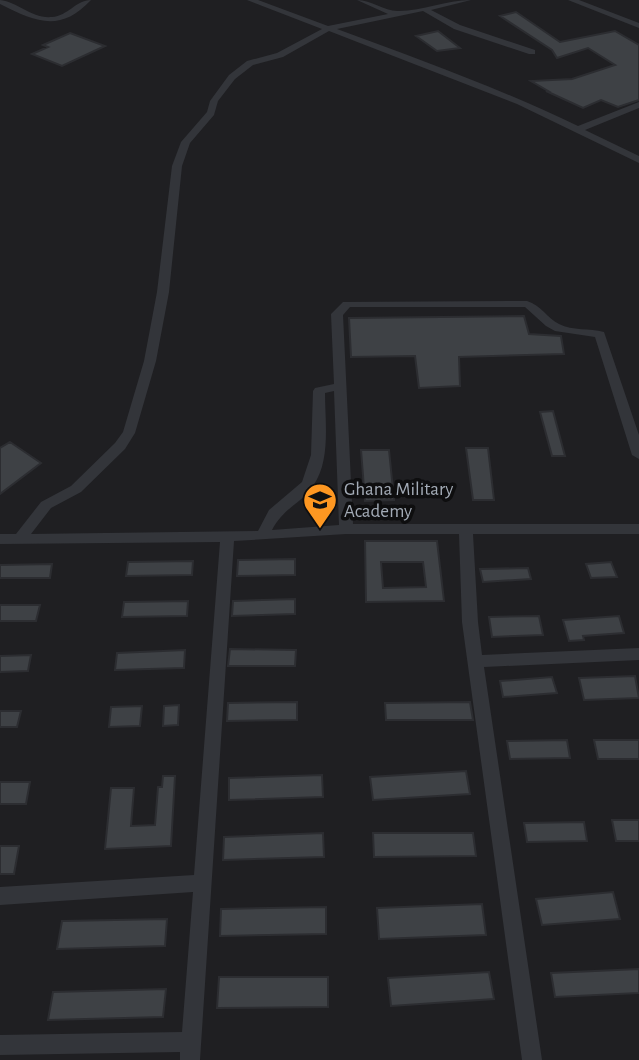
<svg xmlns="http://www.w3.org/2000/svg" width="639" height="1060" font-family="'Alegreya Sans',sans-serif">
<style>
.built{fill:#1f1f22}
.building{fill:#3e4145;stroke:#2c2d31;stroke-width:2;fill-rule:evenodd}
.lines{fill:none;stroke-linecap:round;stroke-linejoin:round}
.street{fill:#33353a;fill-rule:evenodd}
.labels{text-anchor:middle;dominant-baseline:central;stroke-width:7;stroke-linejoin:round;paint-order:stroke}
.poi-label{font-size:19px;fill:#a3abb6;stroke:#0e0e0f;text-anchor:start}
</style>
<rect width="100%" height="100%" fill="#131314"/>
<path class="built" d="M0,0H639V1060H0Z"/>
<path class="building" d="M516,12L560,42L615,31L639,45V100L618,107L601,100L583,108L546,91H548L531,81L572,79L615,65L588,48L557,58L552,50L500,16Z
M438,31L460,48L437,51L416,36Z
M70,33L105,46L62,66L32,54L48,47L43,45Z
M524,316L529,334L561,336L564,354L459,357L460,386L419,388L415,356L351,357L349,318Z
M553,411L565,456H552L540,412Z
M10,442L41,463L0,494V448Z
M466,448H488L494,500H473Z
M361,450H389L394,500L365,501Z
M365,541H437L444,601L366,602ZM381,562H423L426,587L383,588Z
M295,559V575L237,576L238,560Z
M193,561L192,575L126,576L128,562Z
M611,562L617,577L591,578L586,564Z
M52,564L50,578H0V565Z
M528,568L531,579L483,582L480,569Z
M295,599V614L232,616L233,601Z
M188,601L187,616L122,617L124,602Z
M0,605H40L36,621H0Z
M539,616L543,635L492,637L489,617Z
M619,616L624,633L583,636L584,640L569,641L563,620Z
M230,649L296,650L295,666H228Z
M185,650L184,668L115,670L117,653Z
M31,655L28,671L0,672V656Z
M635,676L639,698L584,700L579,678Z
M552,677L557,693L503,697L500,681Z
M297,702V720L227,721L228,703Z
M470,702L473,720H386L385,703Z
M179,705L178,725L163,726L164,706Z
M142,706L140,726L109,727L111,707Z
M0,711H21L17,727H0Z
M567,740L570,758L510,759L507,741Z
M594,740H639V759H598Z
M466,771L470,794L373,800L370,777Z
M322,775L323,797L229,800V778Z
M163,776H175L171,846L105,849L111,788H134L131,826L155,825L158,787H162Z
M0,782H30L26,804H0Z
M612,820H639V841H616Z
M584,822L587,841L527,842L524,823Z
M323,833L324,857L223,860L224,837Z
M373,833H473L476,856L374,857Z
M0,846H19L14,874H0Z
M613,892L620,919L542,925L536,899Z
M482,904L486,935L379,939L377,908Z
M326,907V934L220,936L221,909Z
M167,919L165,946L57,949L62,921Z
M639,969V993L555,997L551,973Z
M489,972L494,999L391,1006L388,978Z
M219,977H328V1007L217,1008Z
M166,989L163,1017L48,1020L53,992Z"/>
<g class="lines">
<path class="street" d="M0,0C18,2 32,19 52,17C68,16 76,0 91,0C60,33 36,22 0,4Z
M247,0H258L328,26L388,14L357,0C372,0 385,12 399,11C423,11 446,0 471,0L431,10L460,25L535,50V54H529L454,29L423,11L337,29C418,59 499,88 578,126L639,102V108L585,130L639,156V163L517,104L329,31L283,57L253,65L235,79L218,101L214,115L190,143L182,166L169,292L156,361L135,433L125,449L81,492L51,508L31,534L258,531L269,510L302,482L311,455L313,391L315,388L334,384L331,314L343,302L527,301C541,305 547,318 559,324C573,331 589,328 604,332L639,435V459L632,455L595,337L555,331L546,326L525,307H350L343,315L353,524H639V534H473L478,622L482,655L639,648V660L484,667L542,1060H522L462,622L459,534H346L234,541L200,1060H180V1052L0,1055V1035L182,1032L193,892L0,905V887L194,875L220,542L0,544V534H16L41,502L71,486L115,443L123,432L144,361L157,292L172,166L181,142L207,112L210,101L229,75L247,61L277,53L322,29ZM334,391L339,525L272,530C284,507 301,504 313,486C331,461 325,422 325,393Z
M568,0H579L639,23V28Z"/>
</g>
<defs>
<g id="school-pin" transform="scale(1.75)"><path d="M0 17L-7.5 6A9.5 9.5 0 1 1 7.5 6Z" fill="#fe9721" stroke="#0e0e0f"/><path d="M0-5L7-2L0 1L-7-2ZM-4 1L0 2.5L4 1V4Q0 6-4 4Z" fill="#111"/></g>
</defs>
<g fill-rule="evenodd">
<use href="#school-pin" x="320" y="500"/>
</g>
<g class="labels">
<g class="poi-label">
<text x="344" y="489">Ghana Military<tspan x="344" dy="22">Academy</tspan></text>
</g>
</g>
</svg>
